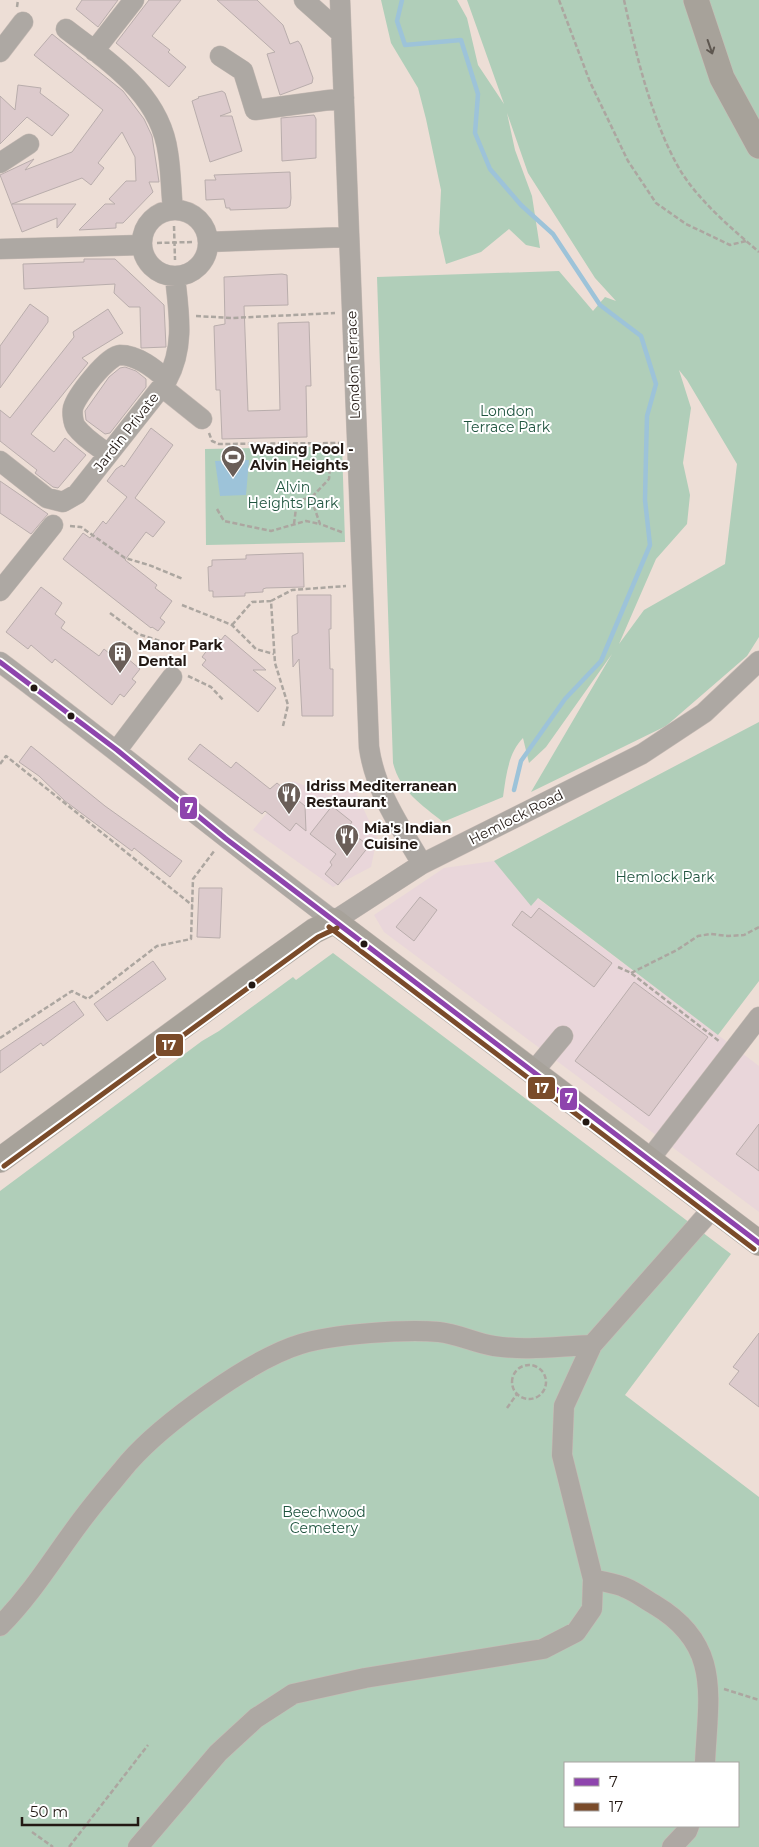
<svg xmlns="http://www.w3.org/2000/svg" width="759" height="1847" font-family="Montserrat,sans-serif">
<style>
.commercial{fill:#e9d6da}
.green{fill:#b0ceb9;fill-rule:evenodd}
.water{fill:#9dc3d9}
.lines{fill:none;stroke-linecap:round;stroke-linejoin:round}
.stream{stroke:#9dc3d9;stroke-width:4.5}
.building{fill:#dccacc;stroke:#b9adac}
.minor-casing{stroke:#c7bbb5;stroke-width:21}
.major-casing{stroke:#c7bbb5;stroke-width:26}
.path{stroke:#aca6a0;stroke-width:2.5;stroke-dasharray:5 2.5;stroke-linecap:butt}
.minor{stroke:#ada8a3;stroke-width:20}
.major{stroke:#a7a29a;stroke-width:25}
.bus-1-casing{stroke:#fff;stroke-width:9}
.bus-2-casing{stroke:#fff;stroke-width:9}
.bus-1{stroke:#8e44ad;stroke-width:5}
.bus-2{stroke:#7a4b2a;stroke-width:5}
.oneway{stroke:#5e5750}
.bus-dot{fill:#231914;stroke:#fff;stroke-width:2}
.labels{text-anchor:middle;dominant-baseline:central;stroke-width:4;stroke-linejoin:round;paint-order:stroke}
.street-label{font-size:14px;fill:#231914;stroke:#fff}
.park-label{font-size:14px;fill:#215540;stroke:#fff}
.poi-label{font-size:14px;font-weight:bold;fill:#231914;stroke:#fff;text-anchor:start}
.line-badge{stroke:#fff;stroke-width:2}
.badge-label{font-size:14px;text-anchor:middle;font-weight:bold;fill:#fff}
</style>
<rect width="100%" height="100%" fill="#edded6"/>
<path class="commercial" d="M293,781L329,795L353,786L377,838L371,867L333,887L253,830Z
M494,861L531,905L537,898L759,1066V1212L384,932L374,915L444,868Z"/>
<path class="green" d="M381,0H457L467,18L478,65L504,104L467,0H759V637L747,656L666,726L531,792L612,654L546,747L529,763L523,738C508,753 506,777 503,797L443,822C422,805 400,791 393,763L377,277L559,271L593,311L605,297L616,301L595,278L528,173L507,113L515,150L532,196L540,248L526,245L509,229L481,252L446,264L439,233L441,190L426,119L418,88L391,43ZM679,370L687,380L737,464L725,564L644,610L619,644L656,559L687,524L690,495L683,463L691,408Z
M342,446L345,542L206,545L205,449Z
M759,722V981L718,1035L538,898L531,906L494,861Z
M333,953L731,1254L625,1395L759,1497V1847H0V1191L202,1041L219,1031L293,977L296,980ZM565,1763H738V1826H565Z"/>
<path class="water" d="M249,460L246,495L220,496L215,461Z"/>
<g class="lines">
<path class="stream" d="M402,0L397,21L405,45L461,40L478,94L475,133L490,169L521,205L553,234L600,305L641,336L656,384L647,416L646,455L645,500L650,545L601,661L565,699L521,761L514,790"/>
</g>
<path class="building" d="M82,0H118L98,27L76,9Z
M149,0H181L152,36L170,50L168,52L186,67L169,87L116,43Z
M217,0H257L283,25L290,44L298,41L301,45L313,78L312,83L280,95L267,54L275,52Z
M52,34L123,91L144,119L152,136L159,182H149L153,192L123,223H116V228L79,230L105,204H115L109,199L126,181H136L135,157L122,132L98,163L104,168L91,185L82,178L12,204H76L57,228V218L22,232L0,175L34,159L25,170L72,152L103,110L34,55Z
M18,85L41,88L40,93L69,115L52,136L27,117L0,144V96L15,110Z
M222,91L225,93L231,112L220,116H232L242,151L210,162L192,101L199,98L198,97Z
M314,115L316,119V158L282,161L281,118Z
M290,172L291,198L290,206L287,208L230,210V208H226L224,199L206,200L205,180H216L214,175Z
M84,259H115L164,305L166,347L141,348L140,307H129L114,293L115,284L24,289L23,264L84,262Z
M282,274L287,275L288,305L244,306L248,411L280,410L278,323L309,322L311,386H306L307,437L222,439L220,390H216L214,326L225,324L224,277Z
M30,304L48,317V322L0,388V346Z
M108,309L123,333L82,358L88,363L31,434L54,452L65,438L86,455L58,488L53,487L35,473L37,470L0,441V410L10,418L74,337L73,332Z
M125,367L136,371L146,379V387L110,433L105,434L86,420L85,411L109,377L120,368Z
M151,428L173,445L135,498L165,522L153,537L146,532L125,560L157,585L155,588L172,601L160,618L165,622L158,631L152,627L151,628L63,559L83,533L90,538L103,521L106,524L127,497L107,481L116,469L122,465L124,467Z
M0,481L48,514L31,534L0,513Z
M303,553L304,587L266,588L263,589V592L245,593V596L213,597V591H209L208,567L212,566V560L246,559V555Z
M41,587L62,603L55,614L65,622L61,628L99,656L104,649L116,659L121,653L140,669L132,679L136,682L124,697L120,694L112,705L55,659L52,663L31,645L28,649L6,632Z
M297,595H331V629H329L330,669H333V716H302L299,659L293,667L292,636L298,633Z
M225,635L266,670H253L276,688L258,712L202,665L206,660L202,657L217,637L221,640Z
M200,744L231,768L236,762L270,789L277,783L305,806L306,831L296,823L290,831L265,811L262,814L188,759Z
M31,746L105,806L182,861L170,877L134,848L132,851L65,801L39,776L19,762Z
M332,806L352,822L347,829L369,846L338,885L325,874L332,865L330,862L336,854L310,834Z
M199,888H222L220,938L197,937Z
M420,897L437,910L414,941L396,927Z
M539,908L612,963L594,987L512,925L522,911L531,918Z
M153,961L166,979L107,1021L94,1004Z
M634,982L708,1037L649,1116L575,1061Z
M74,1001L84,1015L43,1046L41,1043L0,1073V1051Z
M759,1124V1171L736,1154Z
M759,1333V1407L729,1384L739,1371L733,1367Z"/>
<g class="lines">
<g class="minor-casing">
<path id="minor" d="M304,0L341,33
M340,0L369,747C375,791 400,826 422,864
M66,29C110,63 160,94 168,153C171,171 171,191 173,210
M94,51L134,0
M0,52L23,22
M220,56L243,71L255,110L344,98
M0,163L29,144
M142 243a33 33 0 1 1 66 0a33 33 0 1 1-66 0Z
M208,242L348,237
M0,249L141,245
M162,387L202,419
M108,454C97,446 84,438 76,427C73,423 72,413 73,408C76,396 107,356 120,355C138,355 155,369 167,380
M0,461L47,498L63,502L77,494L167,380C185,347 179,313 175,277
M0,591L53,525
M0,662C113,747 222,836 334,921L422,864L642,754L704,713L759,661
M117,750L172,677
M533,1072L563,1036
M649,1160L759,1017
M593,1579C603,1582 616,1583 626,1588C636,1592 646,1600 655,1605C722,1645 708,1696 705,1763
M0,1626C34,1592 58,1550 87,1513C100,1496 114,1480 128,1463C162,1424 251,1359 301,1344C333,1334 405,1329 439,1332C458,1334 475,1343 494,1346C526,1351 560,1346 592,1345
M138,1847L218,1753L256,1718L293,1694L365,1678L543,1649L576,1632L592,1609L593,1579L562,1455L564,1406L592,1345L713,1208
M672,1847L687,1831L689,1826"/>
</g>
<g class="major-casing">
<path id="major" d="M696,0L722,78L759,146
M0,1160L247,979L314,931L334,921L759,1243"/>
</g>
<path class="path" d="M559,0L590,82L628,161L656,203L686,224L730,245L746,241
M624,0C636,54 652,122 680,170C699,201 731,228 759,252
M17,7L18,0
M174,226L175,260
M157,243L192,242
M196,316L232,318L335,313
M209,433L212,441L219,444L340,443
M341,462L330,465L329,479L311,498L320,524L344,533
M217,509L224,521L271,531L306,521L320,524
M294,524L297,500L311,498
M70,526L81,527L125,558L149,565L183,579
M182,605L232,625L256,649L274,654
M110,613L138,634L182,648
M232,625L252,602L271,601
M188,676L211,687L224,701
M283,726L288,705L275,663L271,601L292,590L346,586
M0,764L6,756L192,905
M618,967L631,973L719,1041
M631,973L677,950L698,936L711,934L728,936L744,935L759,927
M0,1038L72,991L88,999L157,946L191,939L193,879L215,850
M512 1382a17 17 0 1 1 34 0a17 17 0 1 1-34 0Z
M507,1408L517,1394
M724,1689L759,1700
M32,1832L53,1847
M69,1847L148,1745"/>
<use href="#minor" class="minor"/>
<use href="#major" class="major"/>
<g class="bus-1-casing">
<path id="bus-1" d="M0,662L117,750L225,838L759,1243"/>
</g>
<g class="bus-2-casing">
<path id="bus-2" d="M329,927L754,1249
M4,1166L318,937L337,928"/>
</g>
<use href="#bus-1" class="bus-1"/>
<use href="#bus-2" class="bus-2"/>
</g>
<defs><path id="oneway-shaft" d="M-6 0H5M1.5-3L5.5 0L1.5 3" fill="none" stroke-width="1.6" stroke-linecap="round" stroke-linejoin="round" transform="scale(1.25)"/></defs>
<use class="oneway" href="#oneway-shaft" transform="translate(710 47) rotate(71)"/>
<defs>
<g id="stadium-pin" transform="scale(1.25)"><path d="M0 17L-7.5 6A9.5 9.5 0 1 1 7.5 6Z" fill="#6a5e58" stroke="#fff"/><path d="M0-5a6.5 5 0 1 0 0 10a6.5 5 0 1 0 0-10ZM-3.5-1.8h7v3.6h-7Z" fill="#fff"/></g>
<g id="building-pin" transform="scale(1.25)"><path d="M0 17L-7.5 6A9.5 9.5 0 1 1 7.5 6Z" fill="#6a5e58" stroke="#fff"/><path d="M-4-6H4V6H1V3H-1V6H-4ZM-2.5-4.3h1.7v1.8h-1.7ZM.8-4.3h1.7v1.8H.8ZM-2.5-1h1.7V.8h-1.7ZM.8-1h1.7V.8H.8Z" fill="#fff"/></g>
<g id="restaurant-pin" transform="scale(1.25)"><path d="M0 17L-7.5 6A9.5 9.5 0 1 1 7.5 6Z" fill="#6a5e58" stroke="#fff"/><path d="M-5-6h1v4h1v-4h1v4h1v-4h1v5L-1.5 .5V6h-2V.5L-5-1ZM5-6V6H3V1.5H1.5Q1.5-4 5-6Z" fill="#fff"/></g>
</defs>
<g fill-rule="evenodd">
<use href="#stadium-pin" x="233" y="457"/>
<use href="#building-pin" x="120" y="653"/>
<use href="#restaurant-pin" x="289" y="794"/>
<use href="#restaurant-pin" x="347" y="836"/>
</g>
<g class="bus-dot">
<circle cx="34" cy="688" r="4.5"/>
<circle cx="71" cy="716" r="4.5"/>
<circle cx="364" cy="944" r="4.5"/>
<circle cx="252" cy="985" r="4.5"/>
<circle cx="586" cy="1122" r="4.5"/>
</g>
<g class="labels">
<g class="street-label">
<text transform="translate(353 365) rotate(-92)">London Terrace</text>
<text transform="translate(126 432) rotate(-52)">Jardin Private</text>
<text transform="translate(516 817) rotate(-27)">Hemlock Road</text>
</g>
<g class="park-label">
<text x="507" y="411">London<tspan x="507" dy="16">Terrace Park</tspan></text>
<text x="293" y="487">Alvin<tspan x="293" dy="16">Heights Park</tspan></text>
<text x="665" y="877">Hemlock Park</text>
<text x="324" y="1512">Beechwood<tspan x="324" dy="16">Cemetery</tspan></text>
</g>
<g class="poi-label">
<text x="250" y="449">Wading Pool -<tspan x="250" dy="16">Alvin Heights</tspan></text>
<text x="138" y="645">Manor Park<tspan x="138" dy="16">Dental</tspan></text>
<text x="306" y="786">Idriss Mediterranean<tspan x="306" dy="16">Restaurant</tspan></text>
<text x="364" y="828">Mia's Indian<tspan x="364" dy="16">Cuisine</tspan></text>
</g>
</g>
<g class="line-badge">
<rect x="179" y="796" width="19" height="24" rx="5" fill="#8e44ad"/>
<rect x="155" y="1033" width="29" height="24" rx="5" fill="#7a4b2a"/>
<rect x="527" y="1076" width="29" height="24" rx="5" fill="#7a4b2a"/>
<rect x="559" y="1087" width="19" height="24" rx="5" fill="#8e44ad"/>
</g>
<g class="badge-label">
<text x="189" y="813">7</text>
<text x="169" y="1050">17</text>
<text x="542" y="1093">17</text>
<text x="569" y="1103">7</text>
</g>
<rect x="564" y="1762" width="175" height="65" fill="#ffffff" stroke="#a7a3a1"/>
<rect x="574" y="1778" width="25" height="8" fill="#8e44ad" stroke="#a7a3a1"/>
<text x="609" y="1787" font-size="15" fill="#231914">7</text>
<rect x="574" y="1803" width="25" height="8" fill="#7a4b2a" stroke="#a7a3a1"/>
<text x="609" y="1812" font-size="15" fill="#231914">17</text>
<path d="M22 1817v8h116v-8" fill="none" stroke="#231914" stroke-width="2.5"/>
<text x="30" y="1817" font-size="15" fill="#231914" stroke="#ffffff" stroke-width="4" paint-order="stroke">50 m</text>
</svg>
